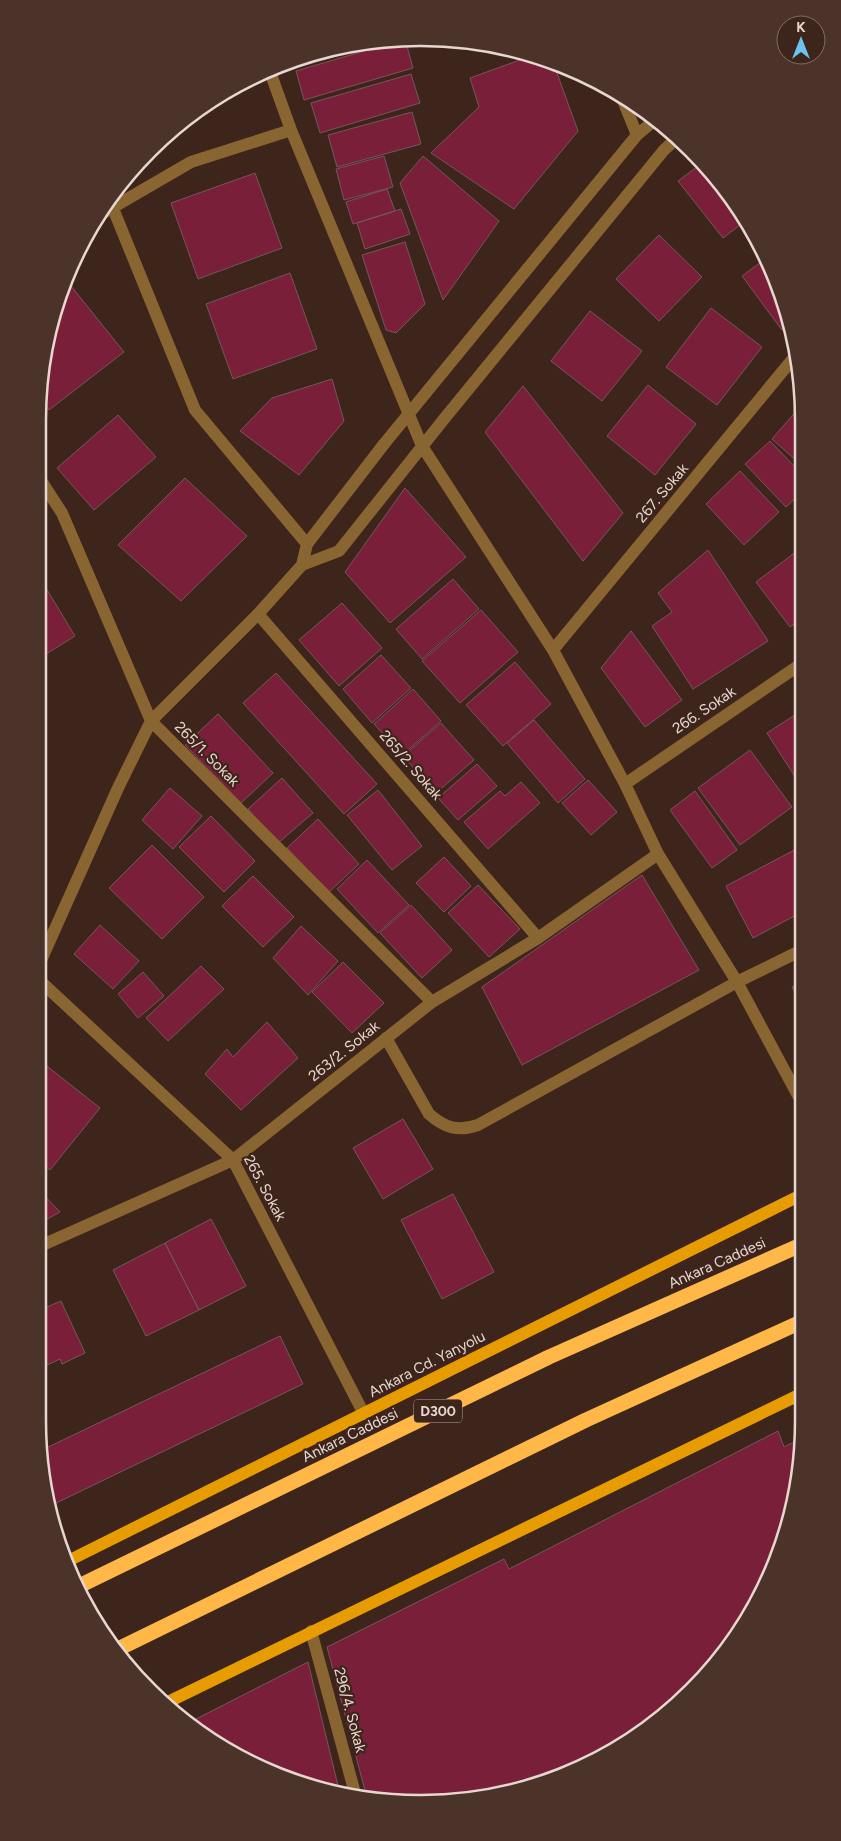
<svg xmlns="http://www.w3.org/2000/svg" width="841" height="1841" font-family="Figtree,sans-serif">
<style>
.building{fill:#7a1f3a;stroke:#75565b}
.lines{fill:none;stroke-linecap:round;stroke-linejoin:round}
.minor{stroke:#896531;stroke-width:12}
.major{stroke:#e79c03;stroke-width:12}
.highway{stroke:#ffb748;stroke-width:15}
.labels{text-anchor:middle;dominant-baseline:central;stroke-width:4.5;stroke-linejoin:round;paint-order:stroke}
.shield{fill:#3e251b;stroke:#b5a29a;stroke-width:1}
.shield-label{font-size:14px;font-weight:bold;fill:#e8d7d1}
.street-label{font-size:15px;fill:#e8d7d1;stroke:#3e251b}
.rim{fill:none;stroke:#e8d7d1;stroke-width:2.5}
</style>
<rect width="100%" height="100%" fill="#3e251b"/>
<path class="building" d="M405,39L413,68L304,100L296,71Z
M387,41L299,67L297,60L346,45Z
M531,56L553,62L578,131L514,209L431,153L479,107L470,78Z
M411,74L420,103L320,133L311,103Z
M412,112L421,144L337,167L328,135Z
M384,156L393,187L344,200L336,169Z
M423,156L499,221L443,300L400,183Z
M701,164L724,187L744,222L723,238L678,181Z
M255,173L282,248L198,279L171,203Z
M387,189L395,211L353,224L346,202Z
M401,209L410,234L365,249L357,223Z
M659,235L702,277L659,321L616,279Z
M405,242L425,304L396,333L386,330L362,255Z
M765,259L774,274L788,326L782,330L742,276Z
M290,273L317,349L233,379L206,304Z
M71,286L124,352L49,410L40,398L45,346L61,293Z
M711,308L762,347L717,405L666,367Z
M590,311L642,351L602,401L551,361Z
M332,379L344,421L299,475L240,431L272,398Z
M648,385L696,424L655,475L607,436Z
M523,386L623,513L583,561L485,432Z
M799,408L800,409V464L772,439Z
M118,415L156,457L94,510L57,468Z
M770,441L801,473V493L786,507L745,464Z
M740,471L779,512L744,545L706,504Z
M185,478L247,536L181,601L118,545Z
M405,488L466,557L390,623L345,572Z
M801,548V619L790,627L756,582Z
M708,550L768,641L693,689L652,626L672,612L658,593Z
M38,575L75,636L38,659Z
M453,579L479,609L422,659L396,629Z
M342,603L382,648L339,686L299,640Z
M481,610L518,652L460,703L422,661Z
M631,631L682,700L645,727L601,668Z
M381,655L411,688L372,723L343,689Z
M515,662L551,704L503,746L466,705Z
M276,673L377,784L344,814L243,703Z
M413,689L441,721L402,755L374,724Z
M801,711V786L767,733Z
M218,714L273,773L241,803L185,745Z
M534,720L585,779L558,803L507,743Z
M441,723L474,760L436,793L403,756Z
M750,750L792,807L740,845L698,788Z
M477,764L497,786L458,820L438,798Z
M282,778L313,813L278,843L248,809Z
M588,780L617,812L591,835L562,803Z
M521,782L540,803L488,849L464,822L500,791L505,796Z
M170,788L202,816L173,849L142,820Z
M378,790L422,846L392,870L347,815Z
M695,791L737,850L712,868L670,810Z
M211,816L255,861L224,892L179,847Z
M318,819L359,864L329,892L287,848Z
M152,845L204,897L162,939L109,888Z
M802,846V912L753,938L726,886Z
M444,857L471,886L444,912L416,883Z
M367,860L409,905L378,933L337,889Z
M642,875L699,970L522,1065L482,987Z
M253,876L294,917L263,947L222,906Z
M478,885L520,929L489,957L448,913Z
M411,905L452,950L422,978L380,933Z
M100,925L139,961L113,989L74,954Z
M301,926L338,961L308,995L273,958Z
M343,962L384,1003L352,1033L312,992Z
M201,966L224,989L168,1041L146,1018Z
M143,972L164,996L138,1018L118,994Z
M802,982V1007L792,987Z
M267,1022L298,1058L241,1110L205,1074L227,1049L233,1057Z
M38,1059L100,1108L50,1170L38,1160Z
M403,1119L433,1169L383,1199L353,1148Z
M38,1189L60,1212L38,1224Z
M453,1194L494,1272L442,1299L401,1220Z
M211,1219L246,1286L199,1310L165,1243Z
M165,1243L199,1310L146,1336L113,1270Z
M61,1301L85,1353L62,1364L60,1359L43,1367L38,1355V1311Z
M280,1336L303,1384L52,1505L42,1450Z
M778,1431L784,1447L802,1438L796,1495L774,1567L708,1673L612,1752L495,1796L420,1803L367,1798L327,1647L504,1559L509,1569Z
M308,1662L340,1794L229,1752L192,1721Z"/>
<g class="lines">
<path class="minor" d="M269,69L291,130L422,446L553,650L625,784L658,854L737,982L802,1103
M622,98L637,135
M112,206L195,410L307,544
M98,216L191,162L291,130
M38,476L62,513L151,721L432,1002
M302,565L339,551L444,419L664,150L676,139
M258,614L538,938
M553,650L796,355
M625,784L801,664
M38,967L118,788L151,721L258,614L302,565L307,544L384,444L637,135L656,119
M38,979L233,1160L364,1414
M386,1038L429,1114C445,1128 458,1132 478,1125L737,982L802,950
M38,1247L233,1160L432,1002L538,938L658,854
M311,1631L356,1797"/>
<path class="major" d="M66,1562L803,1194
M168,1702L803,1393"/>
<path class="highway" d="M77,1587L549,1357L803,1244
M116,1650L586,1420L803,1321"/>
</g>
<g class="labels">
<rect class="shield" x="414" y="1399.5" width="48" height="23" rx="4"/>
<g class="shield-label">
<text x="438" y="1411">D300</text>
</g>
<g class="street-label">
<text transform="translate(662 493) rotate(-50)">267. Sokak</text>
<text transform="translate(704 710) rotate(-34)">266. Sokak</text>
<text transform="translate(207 754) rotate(45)">265/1. Sokak</text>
<text transform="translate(411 765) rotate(49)">265/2. Sokak</text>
<text transform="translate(344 1051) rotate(-39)">263/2. Sokak</text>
<text transform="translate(265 1188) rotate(62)">265. Sokak</text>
<text transform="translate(717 1263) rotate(-24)">Ankara Caddesi</text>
<text transform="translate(427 1364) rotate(-27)">Ankara Cd. Yanyolu</text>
<text transform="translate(350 1435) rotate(-26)">Ankara Caddesi</text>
<text transform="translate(350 1710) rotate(75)">296/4. Sokak</text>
</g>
</g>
<path d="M0 0H841V1841H0ZM420 46H421A374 374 0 0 1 795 420V1421A374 374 0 0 1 421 1795H420A374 374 0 0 1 46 1421V420A374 374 0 0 1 420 46Z" fill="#4c332a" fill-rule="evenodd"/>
<path class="rim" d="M420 46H421A374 374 0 0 1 795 420V1421A374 374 0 0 1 421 1795H420A374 374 0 0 1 46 1421V420A374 374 0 0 1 420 46Z"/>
<g transform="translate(801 40)"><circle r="24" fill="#3e251b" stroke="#826c64"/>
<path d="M0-4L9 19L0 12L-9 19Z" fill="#6bc3f2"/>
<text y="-8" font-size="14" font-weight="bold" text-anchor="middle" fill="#e8d7d1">K</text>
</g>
</svg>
